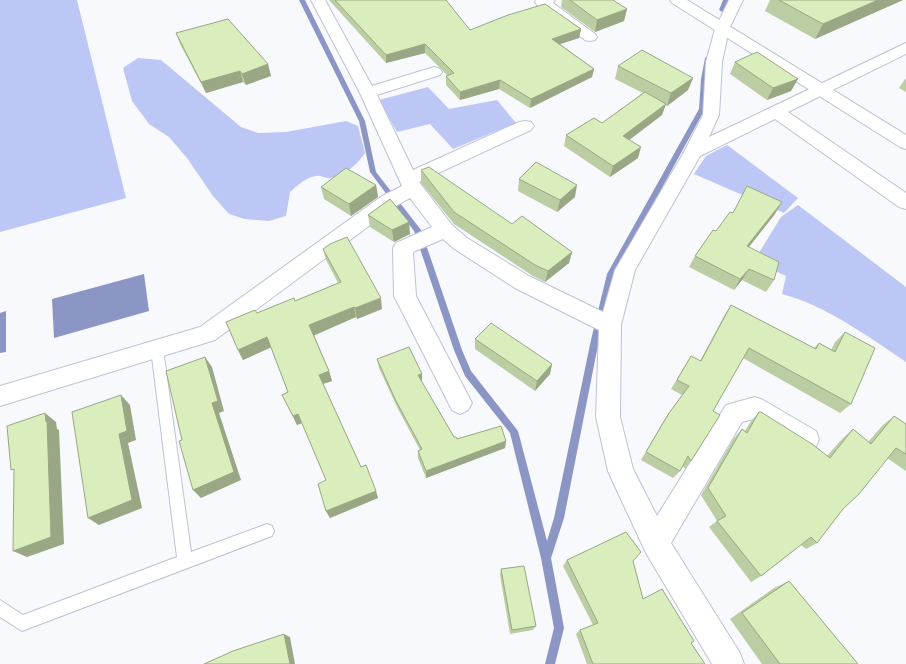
<svg xmlns="http://www.w3.org/2000/svg" width="906" height="664" font-family="'Source Serif 4',serif">
<style>
.green{fill:#bcc7f5}
.water{fill:#8c96c4}
.lines{fill:none;stroke-linecap:round;stroke-linejoin:round}
.stream{fill:#8c96c4;fill-rule:evenodd}
.lane-casing{stroke:#bcc2d7;stroke-width:2}
.street-casing{stroke:#bcc2d7;stroke-width:2}
.secondary-casing{stroke:#bcc2d7;stroke-width:2}
.lane{fill:#fff;fill-rule:evenodd}
.street{fill:#fff;fill-rule:evenodd}
.secondary{fill:#fff;fill-rule:evenodd}
.wall{fill:#bbcda3}
.shaded-wall{fill:#99a784}
.building{fill:#daeebd;stroke:#99a784}
</style>
<rect width="100%" height="100%" fill="#f8f9fd"/>
<path class="green" d="M0,0H77L126,198L0,232Z
M138,58L161,60L241,127L258,133L286,132L346,121L358,126L365,153C358,164 345,175 331,178C326,179 321,175 316,176C306,177 297,186 290,192L286,216L269,221L245,219L229,214L213,196L187,158L169,137L149,124L132,101L123,68Z
M428,87L449,109L497,100L516,123L453,149L430,124L397,132L379,100Z
M727,145L798,198L784,213L694,174L706,156Z
M798,205L906,287V362C867,336 827,306 782,294L786,276L754,261L781,217Z"/>
<path class="water" d="M144,274L149,311L54,338L52,299Z
M6,311V352L0,353V313Z"/>
<g class="lines">
<path class="stream" d="M299,0H305L365,121L376,172L421,230L462,350L471,371L518,431L547,541L554,518L591,340L607,274L699,109L701,79L705,58L708,56L711,58L707,79L705,109L615,274L599,340L564,518L551,558L564,628L555,664H545L554,628L541,558L510,433L465,376L454,350L414,231L370,172L359,121Z
M723,0H729L725,10L722,12L719,10Z"/>
<g class="lane-casing">
<path id="lane" d="M157,344L161,345L163,349L191,552L267,524L272,526L274,531L272,536L22,631L0,617V600L23,615L177,557L151,349L153,345Z"/>
</g>
<g class="street-casing">
<path id="street" d="M311,0H325L372,86L434,67L440,69L442,72L440,75L377,95L413,170L519,122L525,121L531,122L534,126L531,130L419,182L452,225L467,238L529,276L603,312L615,270L684,152L703,115L706,62L715,29L729,0H743L729,29L722,62L719,115L709,137L906,43V54L788,112L906,193V209L899,207L775,119L700,156L635,270L621,325L620,417L633,469L657,516L726,405L755,397L763,400L816,431L819,439L816,447L807,450L798,447L753,419L742,422L671,543L740,653L744,664H712L646,553L612,480L608,471L596,417L599,330L515,288L453,248L443,239L413,252L416,296L472,403L468,410L460,414L452,410L394,296L393,248L396,243L432,227L410,198L396,206L215,340L0,406V386L200,327L382,196L402,186L360,93Z
M536,0H555L553,3L595,34L597,37L595,40L590,41L585,40L537,5L535,2Z"/>
</g>
<g class="secondary-casing">
<path id="secondary" d="M670,0H687L906,135V149L900,147L672,3Z"/>
</g>
<use href="#lane" class="lane"/>
<use href="#street" class="street"/>
<use href="#secondary" class="secondary"/>
</g>
<path class="wall" d="M329,0H446L470,30L581,29L579,38L560,44L594,69L592,77L530,108L499,89L460,100L446,85V76H448L425,53L386,63Z
M562,0H613L627,9L624,21L595,32L561,7Z
M770,0H903L815,39L765,11Z
M176,33L268,64L271,76L246,85L243,82L206,93L180,44Z
M735,62L798,79L791,91L767,100L730,74Z
M618,66L693,78L688,90L667,106L665,105L662,115L629,140L638,158L610,177L564,146L566,135L602,123L643,93L615,79Z
M906,78V92L899,88Z
M421,170L512,224L572,252L569,263L545,282L533,276L454,224L421,183Z
M519,179L575,197L557,212L518,191Z
M376,185L378,197L351,216L324,199L321,187Z
M733,213L775,214L749,247L774,280L766,292L742,280L734,290L689,267L695,256L716,231Z
M368,215L410,234L394,242L370,227Z
M323,249L382,309L357,319L356,317L314,335L329,371L332,381L323,384L361,467L376,491L378,498L330,518L326,511V480L302,423L297,425L282,395L288,392L271,347L243,360L238,350L295,301L338,283L326,260Z
M731,305L814,348L819,343L831,350L835,342L845,332L851,404L840,413L743,358L713,411L691,461L685,469L683,466L680,471L673,478L641,460L663,422L669,413L682,395L671,389L691,356L700,361L724,316Z
M475,339L552,364L550,374L535,391L475,349Z
M377,359L422,374V382L454,437L457,439L506,441L505,448L426,478L418,458V451L420,450L398,409L379,368Z
M759,412L827,456L843,438L853,429L868,442L883,425L894,416L906,424V471L887,458L843,509L817,543L806,549L801,545L761,576L751,582L709,527L717,521L701,495L734,438L742,429L745,431L751,421Z
M567,560L633,561L643,599L691,643L705,664H587L576,634L580,630L593,625L563,566Z
M501,569L536,626L533,630L510,634L500,575Z
M789,581L858,664H762L730,619L774,588Z"/>
<path class="shaded-wall" d="M878,0H903L815,39L823,24Z
M627,9L624,21L595,32L597,20Z
M581,29L579,38L551,47L552,39Z
M425,44V53L386,63V55Z
M268,64L271,76L246,85L242,74Z
M594,69L592,77L530,108L531,99Z
M240,71L243,82L206,93L201,82Z
M693,78L688,90L667,106L671,93Z
M798,79L791,91L767,100L773,88Z
M500,80L499,89L460,100V92Z
M666,104L662,115L620,147L623,136Z
M641,147L638,158L610,177L613,166Z
M376,185L378,197L351,216L349,204Z
M577,185L575,197L557,212L560,200Z
M782,202L775,214L740,258L747,246Z
M409,222L410,234L394,242L392,230Z
M572,252L569,263L545,282L548,271Z
M749,269L742,280L734,290L740,279Z
M381,298L382,309L357,319L355,308Z
M354,307L356,317L313,336L309,325Z
M267,337L272,347L243,360L238,350Z
M205,357L212,367L224,411L219,413L241,480L201,498L193,490L212,403Z
M552,364L550,374L535,391L537,381Z
M329,371L332,381L323,384L319,375Z
M422,374V382L418,375Z
M121,395L130,405L136,440L128,443L142,508L99,525L88,518L119,434Z
M45,413L56,422L57,429L59,430L64,544L27,557L13,551L46,422Z
M298,414L302,423L297,425L293,416Z
M506,441L505,448L426,478V471Z
M376,491L378,498L330,518L326,511Z
M284,634L290,637L295,664H290Z"/>
<path class="building" d="M335,0H446L470,30L508,15L545,4L581,29L552,39L594,69L531,99L500,80L460,92L446,76L454,73L425,44L386,55Z
M570,0H613L627,9L597,20Z
M779,0H878L823,24Z
M228,19L268,64L242,74L240,71L201,82L176,33Z
M642,50L693,78L671,93L618,66Z
M757,52L798,79L773,88L735,62Z
M645,92L666,104L623,136L641,147L613,166L566,135L594,118L602,123Z
M536,162L577,185L560,200L519,179Z
M429,167L512,224L522,216L572,252L548,271L535,265L454,212L421,170Z
M346,168L376,185L349,204L321,187Z
M747,186L782,202L747,246L779,262L774,280L749,269L740,279L695,256L713,230L716,231L730,212L733,213Z
M390,199L409,222L392,230L368,215Z
M347,237L381,298L355,308L354,307L309,325L329,371L319,375L361,467L366,465L376,491L326,511L318,484L326,480L298,414L293,416L282,395L288,392L267,337L238,350L226,322L255,310L257,313L294,298L295,301L341,282L323,249L330,244Z
M731,305L816,349L819,343L835,352L845,332L875,348L851,404L749,348L713,411L720,415L691,461L688,456L680,471L646,452L669,413L689,386L677,380L691,356L701,361Z
M491,323L552,364L537,381L475,339Z
M409,347L422,374L418,375L454,437H456L457,439L501,426L506,441L426,471L418,451L422,449L396,401L377,359Z
M205,357L218,401L212,403L234,472L193,490L179,441L182,440L166,371Z
M121,395L127,431L119,434L132,500L88,518L72,412Z
M759,412H761L812,444L830,458L853,429L871,444L894,416L906,424V454L896,448L859,494L843,509L817,543L811,537L761,576L717,521L726,516L708,488L742,429L747,433Z
M45,413L46,422L47,421L51,537L13,551L14,469L11,470L7,426Z
M626,532L641,552L633,561L643,599L662,589L694,641L691,643L705,664H593L580,630L598,623L567,560Z
M524,566L536,626L512,630L501,569Z
M789,581L858,664H780L742,613Z
M284,634L290,664H204L233,651Z"/>
</svg>
